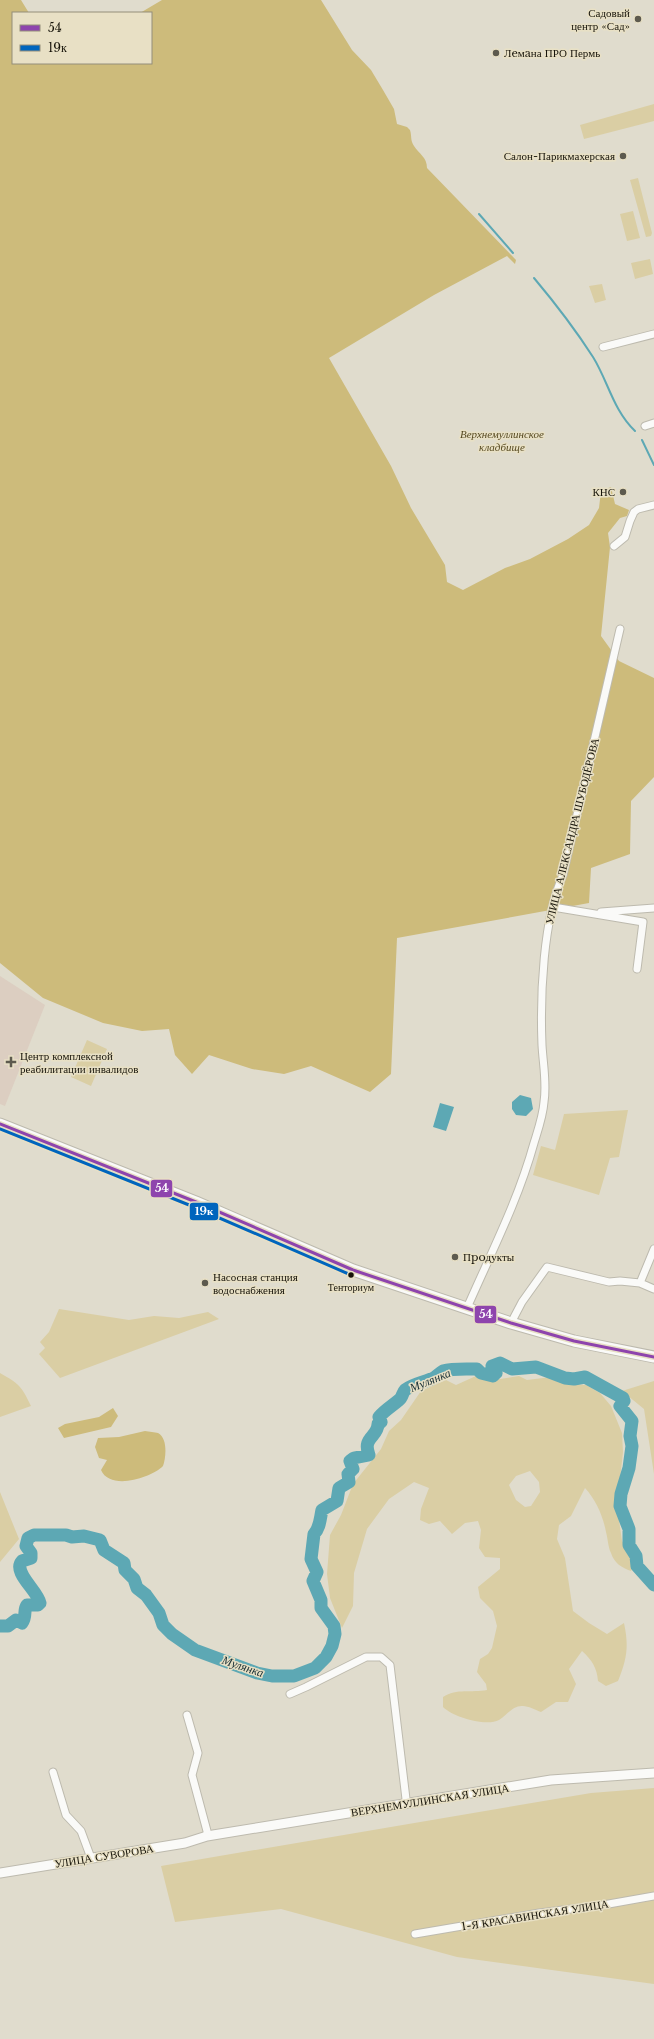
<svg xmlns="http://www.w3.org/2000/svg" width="654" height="2039" font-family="'Libre Baskerville',serif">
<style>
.medical{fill:#dccec1}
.green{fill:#dacea4;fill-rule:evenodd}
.forest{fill:#cdbb7b}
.water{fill:#5da8b4}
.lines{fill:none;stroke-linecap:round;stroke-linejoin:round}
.stream{stroke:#5da8b4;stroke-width:2}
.river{stroke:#5da8b4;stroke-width:13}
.minor-casing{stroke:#bdbaae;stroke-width:9}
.tertiary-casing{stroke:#bdbaae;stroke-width:11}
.secondary-casing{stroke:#bdbaae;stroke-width:13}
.minor{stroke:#fafaf8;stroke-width:7}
.tertiary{stroke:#fafaf8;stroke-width:9}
.secondary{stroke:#fafaf8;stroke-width:11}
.bus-1-casing{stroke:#e8e0c5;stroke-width:6}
.bus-2-casing{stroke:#e8e0c5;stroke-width:6}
.bus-1{stroke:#8e44ad;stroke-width:3}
.bus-2{stroke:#0065bd;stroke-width:3}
.poi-dot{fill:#5d5a4e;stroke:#e8e0c5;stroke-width:1.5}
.bus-dot{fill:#17140a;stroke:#e8e0c5;stroke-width:1.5}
.labels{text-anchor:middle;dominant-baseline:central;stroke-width:3;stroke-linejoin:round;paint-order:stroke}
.bus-label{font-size:10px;fill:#17140a;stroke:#e8e0c5}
.poi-label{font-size:11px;fill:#17140a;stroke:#e8e0c5;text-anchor:start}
.park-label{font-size:11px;font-style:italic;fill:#564920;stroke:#e8e0c5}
.street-label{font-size:11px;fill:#17140a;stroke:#e8e0c5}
.water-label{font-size:12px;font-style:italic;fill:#193036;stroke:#e8e0c5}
.line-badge{stroke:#e8e0c5;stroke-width:1.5}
.badge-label{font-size:11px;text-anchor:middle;font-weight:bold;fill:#fff}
</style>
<rect width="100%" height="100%" fill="#e0dccd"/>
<path class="medical" d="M0,976L45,1005L5,1106L0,1104Z"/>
<path class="green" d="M654,104V121L584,139L580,125Z
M638,178L652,233L651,236L646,237L630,180Z
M633,211L640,238L627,241L620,214Z
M650,259L653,274L635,279L631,263Z
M602,284L606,300L595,303L589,286Z
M87,1040L107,1049L91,1086L71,1077Z
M628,1110L619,1157L610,1158L599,1195L533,1175L541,1146L555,1150L564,1114Z
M59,1309L129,1320L154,1316L179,1318L208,1312L219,1319L60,1378L39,1354L45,1348L40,1342L49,1332Z
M0,1373C19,1384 21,1385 31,1406L0,1417Z
M476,1376L483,1379H500L519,1376L527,1380L551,1377L569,1384L586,1385L600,1393L611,1406L622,1433L623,1452L617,1506L622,1541L634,1558L635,1563L631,1571C622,1568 614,1563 611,1553C608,1547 608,1539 606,1532C603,1516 596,1500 585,1488L571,1516L559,1525L557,1539L565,1558L573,1611L589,1623L607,1634L624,1623C629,1646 627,1659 618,1681L606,1686L598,1681C597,1668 592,1660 582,1651L569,1669L576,1684L568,1702H556L541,1712C536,1710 528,1706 523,1706C513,1705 507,1715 499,1720C486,1727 453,1717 443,1707V1697C457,1688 471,1693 487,1690L486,1684L477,1672L480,1659L488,1654L492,1648L497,1626L493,1611L480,1598L478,1587L500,1569V1558L485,1557L479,1548L481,1530L478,1521L465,1523L452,1534L440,1521L429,1524L420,1520L421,1509L429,1488L414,1482L389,1499L367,1529L354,1573L353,1606L342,1628L330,1598L327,1574L330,1535L341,1515L353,1484L381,1449L389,1431L401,1420L421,1391L446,1380L456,1385ZM530,1471L539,1482L540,1492L531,1506L525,1507L516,1500L509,1485L516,1476Z
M654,1381V1474L644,1409L622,1391Z
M0,1492L19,1539L0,1562Z
M654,1788V1984L457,1957L281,1909L175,1922L161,1866L591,1793Z"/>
<path class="forest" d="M0,0H21L29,13H13V63H151V13H140L162,0H321L352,50L371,70L383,90L394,109L397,124L407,127L410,130C412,136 410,140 414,146C419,154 427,157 427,168L516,260L515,264L507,256L434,295L329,358L391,466L411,508L445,565L447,582L463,590L505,568L530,559L568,539L589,525L599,508L601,491L611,487L615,504L629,510L627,516L620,518L608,533L610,547L601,636L619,661L654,678V777L631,801L630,854L591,868L589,903L397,938L391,1074L370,1092L311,1066L284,1074L252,1069L209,1055L192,1074L175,1055L169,1029L142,1031L103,1023L43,998L0,963Z
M113,1408L118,1416L111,1427L64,1438L58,1428L65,1424L99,1417Z
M145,1431C149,1432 155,1432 158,1433C168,1438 166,1458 163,1466C151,1478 110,1491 101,1470L107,1460L99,1458L95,1447L98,1438L119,1437Z"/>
<path class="water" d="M520,1095L531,1098L533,1109L526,1116L516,1115L512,1109V1102Z
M440,1103L454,1107L446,1131L433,1127Z"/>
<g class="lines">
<path class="stream" d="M479,214L513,253
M534,278C555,303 575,329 593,357C608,381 613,410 635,431
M642,440L654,465"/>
<path class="river" d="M0,1626H8L16,1620L22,1623C27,1617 23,1610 27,1605H38L40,1603C38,1591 12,1572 22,1561L31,1558V1553L26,1546L28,1538L34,1535H66L72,1537L84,1536L100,1540L104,1550L124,1563L125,1570L134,1579L137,1588L146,1595L159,1613L163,1625L172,1634L195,1650L257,1673L272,1676H294L315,1668L326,1657L332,1646L335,1634L334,1626L321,1608V1600L313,1581L317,1572L311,1559L314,1534C320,1528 320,1519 322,1510L337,1501L339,1488L349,1482L348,1474L353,1469L350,1461L354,1458L369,1455C362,1437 378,1437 378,1424L381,1422L379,1417C385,1410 392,1406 399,1400C403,1397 402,1393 405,1390C413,1384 422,1383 431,1379C436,1378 439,1373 443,1371C453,1368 468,1369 477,1369L481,1373L493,1376L496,1373L492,1366L500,1363L512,1369L536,1367L565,1378L574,1379L585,1377L623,1398L624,1401L620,1406L632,1421L630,1436L632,1446L629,1468L621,1494L620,1506L629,1529V1545L636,1556L637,1566L654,1585"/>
<g class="minor-casing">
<path id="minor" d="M603,347L654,334
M645,426L654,423
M614,546L625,537L630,521L634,512L638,509L654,505
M553,907L643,922L637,969
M601,912L654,908
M640,1283L654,1249
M467,1308C491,1253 518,1201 534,1143C538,1130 543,1116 544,1102C547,1083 543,1064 542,1045C540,996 543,919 563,875L620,629
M511,1323L522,1302L547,1267L609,1282L620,1281L640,1283L654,1289
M290,1694L306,1687L366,1657H381L390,1665L406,1799L404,1804
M187,1715L198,1753L192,1775L207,1831V1836
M53,1772L66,1815L81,1831L91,1858
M415,1934L539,1913L603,1905L654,1896"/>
</g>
<g class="tertiary-casing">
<path id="tertiary" d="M0,1873L185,1843L207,1836L551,1780L654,1773"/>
</g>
<g class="secondary-casing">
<path id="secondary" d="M0,1124L196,1202L353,1270L511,1323L574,1341L654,1357"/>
</g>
<use href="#minor" class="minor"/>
<use href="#tertiary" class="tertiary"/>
<use href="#secondary" class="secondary"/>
<g class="bus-1-casing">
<path id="bus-1" d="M0,1124L196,1202L353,1270L511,1323L574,1341L654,1357"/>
</g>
<g class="bus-2-casing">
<path id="bus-2" d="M0,1129L194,1207L351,1275"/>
</g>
<use href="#bus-1" class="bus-1"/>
<use href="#bus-2" class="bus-2"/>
</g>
<g class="poi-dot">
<circle cx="638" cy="19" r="4"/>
<circle cx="496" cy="53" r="4"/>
<circle cx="623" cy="156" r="4"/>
<circle cx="623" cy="492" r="4"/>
<path d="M9 1056h4v4h4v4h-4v4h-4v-4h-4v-4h4z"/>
<circle cx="455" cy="1257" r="4"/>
<circle cx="205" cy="1283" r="4"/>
</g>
<circle class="bus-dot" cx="351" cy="1275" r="3.5"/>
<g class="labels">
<g class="bus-label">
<text x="351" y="1287">Тенториум</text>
</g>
<g class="poi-label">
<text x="630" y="13" text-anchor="end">Садовый<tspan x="630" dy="13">центр «Сад»</tspan></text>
<text x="504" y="53">Лeмaна ПРО Пермь</text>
<text x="615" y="156" text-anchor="end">Салон-Парикмахерская</text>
<text x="615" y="492" text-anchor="end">КНС</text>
<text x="20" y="1056">Центр комплексной<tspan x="20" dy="13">реабилитации инвалидов</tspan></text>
<text x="463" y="1257">Пpoдукты</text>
<text x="213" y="1277">Насосная станция<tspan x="213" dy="13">водоснабжения</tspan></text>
</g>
<g class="park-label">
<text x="502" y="434">Верхнемуллинское<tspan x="502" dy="13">кладбище</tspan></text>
</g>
<g class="street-label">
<text transform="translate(572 831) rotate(-76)">УЛИЦА АЛЕКСАНДРА ШУБОДЁРОВА</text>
<text transform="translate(430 1800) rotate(-9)">ВЕРХНЕМУЛЛИНСКАЯ УЛИЦА</text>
<text transform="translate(104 1856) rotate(-9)">УЛИЦА СУВОРОВА</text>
<text transform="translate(535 1915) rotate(-9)">1-Я КРАСАВИНСКАЯ УЛИЦА</text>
</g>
<g class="water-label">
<text transform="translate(430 1380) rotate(-22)">Мулянка</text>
<text transform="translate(243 1666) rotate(19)">Мулянка</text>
</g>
</g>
<g class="line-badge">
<rect x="150" y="1179" width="23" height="19" rx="4" fill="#8e44ad"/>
<rect x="189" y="1202" width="30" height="19" rx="4" fill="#0065bd"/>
<rect x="474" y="1305" width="23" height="19" rx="4" fill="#8e44ad"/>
</g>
<g class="badge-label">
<text x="162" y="1192">54</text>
<text x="204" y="1215">19к</text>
<text x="486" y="1318">54</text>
</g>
<rect x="12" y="12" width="140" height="52" fill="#e8e0c5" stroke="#948e7a"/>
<rect x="20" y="25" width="20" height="6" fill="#8e44ad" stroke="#948e7a"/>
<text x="48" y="32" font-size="12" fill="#17140a">54</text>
<rect x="20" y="45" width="20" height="6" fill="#0065bd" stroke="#948e7a"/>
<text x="48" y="52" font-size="12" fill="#17140a">19к</text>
</svg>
